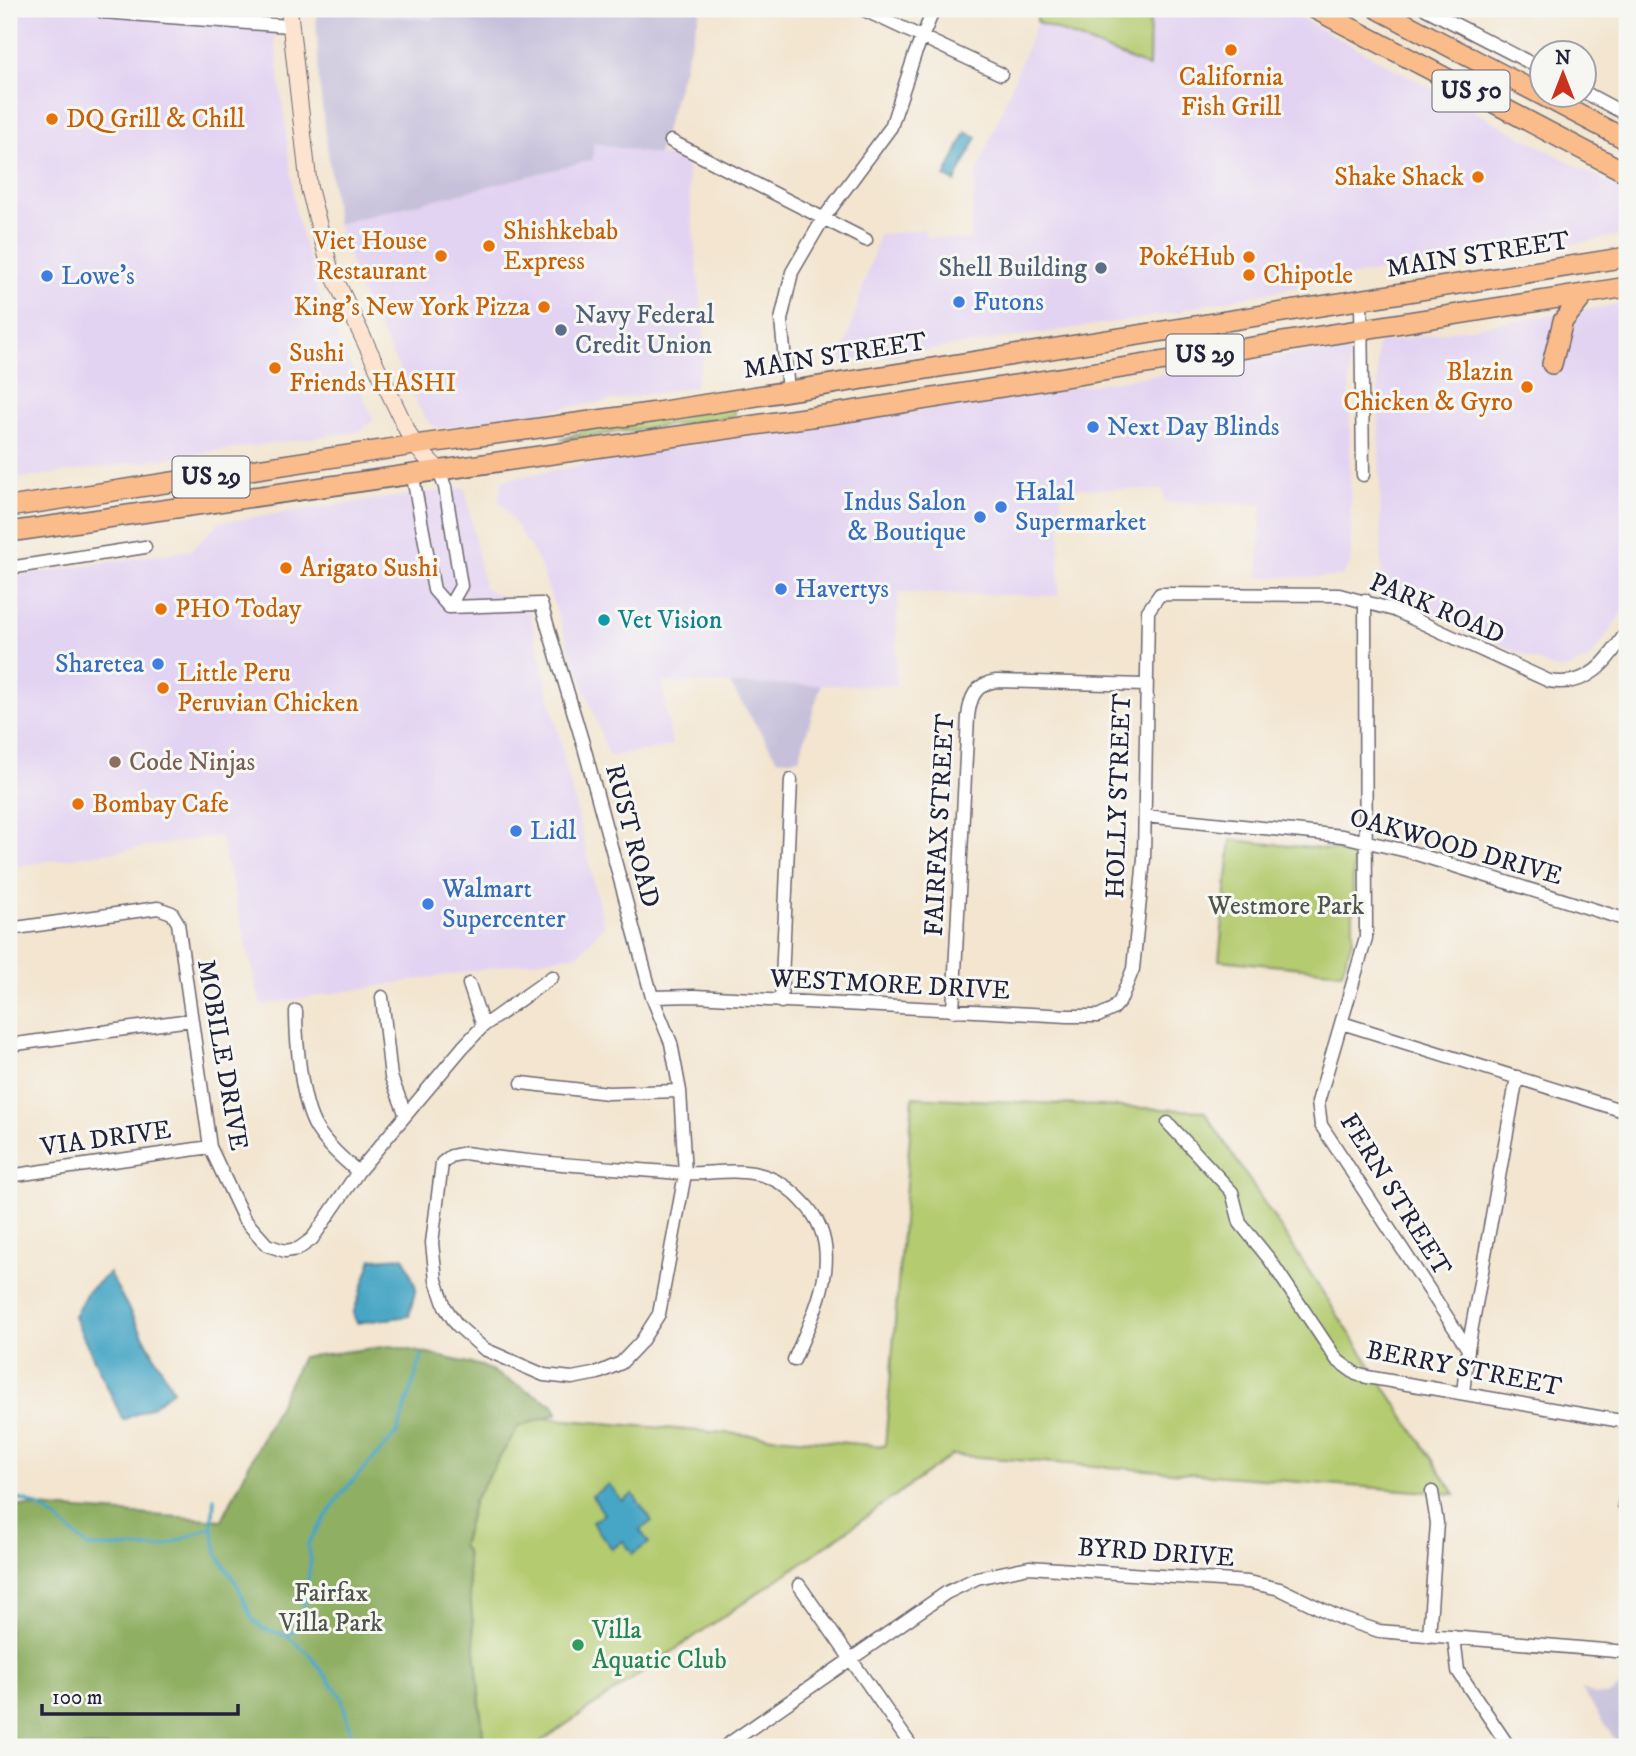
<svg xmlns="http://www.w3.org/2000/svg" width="1636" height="1756" font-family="'IM FELL DW Pica',serif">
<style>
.built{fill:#e3d3f2}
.industrial{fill:#c6c0da}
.green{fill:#b4cb70;stroke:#6b7656;stroke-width:2}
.forest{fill:#8faf62;stroke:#58684e;stroke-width:2}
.water{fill:#46a6c5;stroke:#346480;stroke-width:2}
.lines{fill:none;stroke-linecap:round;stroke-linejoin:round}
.stream{stroke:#46a6c5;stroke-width:3.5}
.street-casing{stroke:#6b666f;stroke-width:15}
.secondary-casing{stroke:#6b666f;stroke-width:18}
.primary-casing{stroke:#6b666f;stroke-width:22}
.street{stroke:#fff;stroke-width:12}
.secondary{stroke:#fde4d1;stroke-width:16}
.primary{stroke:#fabc8b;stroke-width:19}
.food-dot{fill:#e8710a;stroke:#f6f6f2;stroke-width:2.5}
.service-dot{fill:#5c6f8a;stroke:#f6f6f2;stroke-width:2.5}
.shop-dot{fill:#3f7fe0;stroke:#f6f6f2;stroke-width:2.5}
.culture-dot{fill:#0f9aa8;stroke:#f6f6f2;stroke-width:2.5}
.education-dot{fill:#8d6e63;stroke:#f6f6f2;stroke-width:2.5}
.leisure-dot{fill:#2e9e5b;stroke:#f6f6f2;stroke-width:2.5}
.labels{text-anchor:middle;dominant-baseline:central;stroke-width:6;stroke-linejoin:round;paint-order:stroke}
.shield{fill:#f6f6f2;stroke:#626272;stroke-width:2}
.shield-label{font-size:24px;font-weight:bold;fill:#22223b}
.food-label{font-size:26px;fill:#c56008;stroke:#f6f6f2;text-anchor:start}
.street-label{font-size:26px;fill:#22223b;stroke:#f6f6f2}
.service-label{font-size:26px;fill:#4e5e75;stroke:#f6f6f2;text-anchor:end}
.shop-label{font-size:26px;fill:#366cbe;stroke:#f6f6f2;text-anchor:start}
.culture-label{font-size:26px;fill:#0d838f;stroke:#f6f6f2;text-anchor:start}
.education-label{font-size:26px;fill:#785e54;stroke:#f6f6f2;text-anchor:start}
.park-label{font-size:26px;fill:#4e554b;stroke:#f6f6f2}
.leisure-label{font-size:26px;fill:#27864d;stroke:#f6f6f2;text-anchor:start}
</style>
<rect width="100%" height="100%" fill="#f6f6f2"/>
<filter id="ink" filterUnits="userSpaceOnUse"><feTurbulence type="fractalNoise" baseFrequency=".0143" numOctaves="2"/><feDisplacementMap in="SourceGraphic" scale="14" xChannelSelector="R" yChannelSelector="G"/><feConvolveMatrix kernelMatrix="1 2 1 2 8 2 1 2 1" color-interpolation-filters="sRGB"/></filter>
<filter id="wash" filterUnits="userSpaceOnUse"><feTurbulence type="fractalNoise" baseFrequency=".00686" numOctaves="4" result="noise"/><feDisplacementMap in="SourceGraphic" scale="28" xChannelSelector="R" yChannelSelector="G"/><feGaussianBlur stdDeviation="1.57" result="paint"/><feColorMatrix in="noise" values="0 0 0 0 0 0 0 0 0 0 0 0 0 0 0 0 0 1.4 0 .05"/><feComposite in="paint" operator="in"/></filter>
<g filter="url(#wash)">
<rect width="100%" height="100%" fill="#f3e5cf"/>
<path class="built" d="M9,9H271L296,214L318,292L374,420L361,431L9,480Z
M333,9H441L432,20Z
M1150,9H1284L1627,193V234L1515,255V251L1384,270L1183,309V312L840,363L879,235L924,229L926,237L970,240L976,175L1037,22L1148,67Z
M592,142L686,160L706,350L694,387L442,428L433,426L424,417L361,293L337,224L593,160Z
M1627,303V605L1591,658L1564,670L1550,667L1382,590L1377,343Z
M1349,346L1351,563L1341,577H1258L1262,504L1165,503L1164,490L1062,488L1058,596L898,593L896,686L662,683L672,746L609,756L537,558L498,498L503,480L618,459V456Z
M465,487L484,587L530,613L604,926L579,954L261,1005L220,836L9,867V577L191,550L220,522Z"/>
<path class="industrial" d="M316,9L432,20L441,9H701L658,155L593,143V160L337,224L319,82Z
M730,684L821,685L799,758L778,760Z
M1627,1682V1747H1619L1581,1688L1594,1695H1609Z"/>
<path class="green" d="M1037,9H1150L1149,67L1037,22Z
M730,408L735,410V414L730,417L560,440L588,429Z
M1231,840L1353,852V937L1342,972L1219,960Z
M913,1097L1204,1111L1455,1494L952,1455L803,1562L533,1747H484L466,1551L462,1546L474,1500L518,1427L542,1418L885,1446Z"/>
<path class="forest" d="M391,1346L482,1366L554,1405L557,1414L518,1427L474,1500L462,1546L466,1551L484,1747H9V1505L222,1520L302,1357Z"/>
<path class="water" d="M966,132L977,137L955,182L945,177Z
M404,1257L416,1288L409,1316L357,1323L353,1314L372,1259Z
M109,1273L173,1390L152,1407L123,1420L74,1317L87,1292Z
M609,1484L622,1501L633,1494L652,1521L640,1530L649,1543L633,1554L623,1541L612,1549L592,1522L604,1514L592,1496Z"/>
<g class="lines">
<path class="stream" d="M9,1498C39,1498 67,1528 88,1547L160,1548L212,1527L218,1556L238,1586L252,1619L262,1628L287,1636L308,1653L341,1696L354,1747
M212,1527L214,1498
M288,1635L301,1625L311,1560L308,1543L341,1494L397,1433L422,1356"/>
</g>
</g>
<g filter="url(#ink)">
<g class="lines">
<g class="street-casing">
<path id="street" d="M862,9L1001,74
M1426,9L1542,69
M103,12L289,26
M1584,92L1627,115
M671,141L866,240
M1361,300L1363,475
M788,390L781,320L792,272L823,219L891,127L915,54L934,9
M412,472L434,590L449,607L461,586L445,487L438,469
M9,568L145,547
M1365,600L1366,938L1318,1102L1321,1125L1468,1349
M449,607L541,604L584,747L652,997L671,1043L680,1091L685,1174L659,1314L641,1342L621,1363L598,1373L572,1378L544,1375L484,1349L457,1325L445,1307L436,1280L432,1243L442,1163L451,1156L465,1153C535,1164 607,1167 678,1173C704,1175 731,1168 758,1174C775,1178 791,1189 803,1202C849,1249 815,1310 794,1360
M1145,816L1342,836L1407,851L1627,920
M9,929L158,908L172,913L178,923L210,1147L244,1219L267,1245L285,1251L298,1249L312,1239L358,1172L463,1047L483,1026L552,977
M469,984L483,1026
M382,997L391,1077L405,1113
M652,997L695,996L1068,1016H1098L1113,1009L1120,1001L1133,969L1144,859L1148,611L1160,594L1339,595L1394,610L1549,681C1590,688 1607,661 1627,631
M781,1002L791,780
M296,1011C296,1041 301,1104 317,1129C328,1146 343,1159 358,1172
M953,1011L968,717C970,698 975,684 996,681L1145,685
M1342,1023L1627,1112
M9,1045L190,1020
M522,1083L608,1093L680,1091
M1168,1123L1232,1192L1240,1223L1270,1260L1337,1360L1356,1374L1367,1377L1627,1422
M9,1176L210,1147
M1463,1393L1468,1349L1517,1077
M1624,1505L1627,1487
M799,1585L912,1747
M1429,1636L1437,1523L1432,1492
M1454,1637L1458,1671L1509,1747
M724,1747L946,1593L977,1578L1029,1567L1248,1582L1280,1589L1340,1618L1379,1631L1627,1652"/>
</g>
<g class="secondary-casing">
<path id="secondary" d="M289,9L309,188L330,268L414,445L438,469"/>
</g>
<g class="primary-casing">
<path id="primary" d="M1315,9L1627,173
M1378,9L1627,140
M1552,364L1563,321L1585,294
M9,507L414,445L657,412L1627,257
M9,532L846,412L1627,287"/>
</g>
<use href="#street" class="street"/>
<use href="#secondary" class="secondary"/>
<use href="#primary" class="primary"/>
</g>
</g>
<g class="food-dot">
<circle cx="1231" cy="50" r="7"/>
<circle cx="52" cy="119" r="7"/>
<circle cx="1478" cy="177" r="7"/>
<circle cx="489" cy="246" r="7"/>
<circle cx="441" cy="256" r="7"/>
<circle cx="1249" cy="257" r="7"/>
<circle cx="1249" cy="275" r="7"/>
<circle cx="544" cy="307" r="7"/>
<circle cx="275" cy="368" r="7"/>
<circle cx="1527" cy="387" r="7"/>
<circle cx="286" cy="568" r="7"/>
<circle cx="161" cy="609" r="7"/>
<circle cx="163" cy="688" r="7"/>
<circle cx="78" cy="804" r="7"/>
</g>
<g class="service-dot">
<circle cx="1101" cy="268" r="7"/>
<circle cx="561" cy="330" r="7"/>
</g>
<g class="shop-dot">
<circle cx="47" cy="276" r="7"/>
<circle cx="959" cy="302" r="7"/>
<circle cx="1093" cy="427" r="7"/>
<circle cx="1001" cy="507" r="7"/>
<circle cx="980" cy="517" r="7"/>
<circle cx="781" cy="589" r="7"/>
<circle cx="158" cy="664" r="7"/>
<circle cx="516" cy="831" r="7"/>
<circle cx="428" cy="904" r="7"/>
</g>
<circle class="culture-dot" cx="604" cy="620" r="7"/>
<circle class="education-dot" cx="115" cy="762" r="7"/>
<circle class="leisure-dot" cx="578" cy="1645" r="7"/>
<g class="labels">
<g class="shield">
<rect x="1432.5" y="70.5" width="77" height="41" rx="5"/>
<rect x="1166.5" y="334.5" width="77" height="41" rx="5"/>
<rect x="172.5" y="456.5" width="77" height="41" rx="5"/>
</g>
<g class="shield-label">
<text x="1471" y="91">US 50</text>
<text x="1205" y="355">US 29</text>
<text x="211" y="477">US 29</text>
</g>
<g class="food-label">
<text x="1231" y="77" text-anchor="middle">California<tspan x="1231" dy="30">Fish Grill</tspan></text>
<text x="66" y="119">DQ Grill &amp; Chill</text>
<text x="1464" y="177" text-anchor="end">Shake Shack</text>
<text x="503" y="231">Shishkebab<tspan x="503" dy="30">Express</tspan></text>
<text x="427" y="241" text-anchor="end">Viet House<tspan x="427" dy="30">Restaurant</tspan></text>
<text x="1235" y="257" text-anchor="end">PokéHub</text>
<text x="1263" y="275">Chipotle</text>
<text x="530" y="307" text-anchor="end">King's New York Pizza</text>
<text x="289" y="353">Sushi<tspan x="289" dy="30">Friends HASHI</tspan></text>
<text x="1513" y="372" text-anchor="end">Blazin<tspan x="1513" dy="30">Chicken &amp; Gyro</tspan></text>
<text x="300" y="568">Arigato Sushi</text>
<text x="175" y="609">PHO Today</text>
<text x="177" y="673">Little Peru<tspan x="177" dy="30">Peruvian Chicken</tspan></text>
<text x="92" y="804">Bombay Cafe</text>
</g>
<g class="street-label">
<text transform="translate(1478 255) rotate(-9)">MAIN STREET</text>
<text transform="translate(835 356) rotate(-9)">MAIN STREET</text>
<text transform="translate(1437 609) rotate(23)">PARK ROAD</text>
<text transform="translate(1119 796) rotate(-88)">HOLLY STREET</text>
<text transform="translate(940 825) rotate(-87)">FAIRFAX STREET</text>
<text transform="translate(632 836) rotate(75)">RUST ROAD</text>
<text transform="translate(1456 847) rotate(16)">OAKWOOD DRIVE</text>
<text transform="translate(890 985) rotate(3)">WESTMORE DRIVE</text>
<text transform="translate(222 1055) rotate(80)">MOBILE DRIVE</text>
<text transform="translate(106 1139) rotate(-8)">VIA DRIVE</text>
<text transform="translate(1395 1195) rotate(58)">FERN STREET</text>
<text transform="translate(1464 1369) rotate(11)">BERRY STREET</text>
<text transform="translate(1156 1553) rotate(4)">BYRD DRIVE</text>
</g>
<g class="service-label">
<text x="1087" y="268">Shell Building</text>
<text x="575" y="315" text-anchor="start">Navy Federal<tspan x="575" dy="30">Credit Union</tspan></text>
</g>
<g class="shop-label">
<text x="61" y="276">Lowe's</text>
<text x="973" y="302">Futons</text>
<text x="1107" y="427">Next Day Blinds</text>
<text x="1015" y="492">Halal<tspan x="1015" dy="30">Supermarket</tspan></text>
<text x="966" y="502" text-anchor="end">Indus Salon<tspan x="966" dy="30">&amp; Boutique</tspan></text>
<text x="795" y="589">Havertys</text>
<text x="144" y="664" text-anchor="end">Sharetea</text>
<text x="530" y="831">Lidl</text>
<text x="442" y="889">Walmart<tspan x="442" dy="30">Supercenter</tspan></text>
</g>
<g class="culture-label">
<text x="618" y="620">Vet Vision</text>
</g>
<g class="education-label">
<text x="129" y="762">Code Ninjas</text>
</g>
<g class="park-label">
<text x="1286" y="906">Westmore Park</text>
<text x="331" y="1593">Fairfax<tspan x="331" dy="30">Villa Park</tspan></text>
</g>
<g class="leisure-label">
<text x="592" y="1630">Villa<tspan x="592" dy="30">Aquatic Club</tspan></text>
</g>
</g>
<rect width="1636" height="1756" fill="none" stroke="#f6f6f2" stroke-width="35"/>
<g transform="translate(1563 74)"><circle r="33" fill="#f6f6f2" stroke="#a1a1a9" stroke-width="2"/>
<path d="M0-5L12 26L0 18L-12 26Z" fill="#c8321e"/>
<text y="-10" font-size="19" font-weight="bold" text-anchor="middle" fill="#22223b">N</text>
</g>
<path d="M42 1704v10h196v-10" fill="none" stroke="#22223b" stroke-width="3.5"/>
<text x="52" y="1704" font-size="21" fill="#22223b" stroke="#f6f6f2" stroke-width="5" paint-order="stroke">100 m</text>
</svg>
